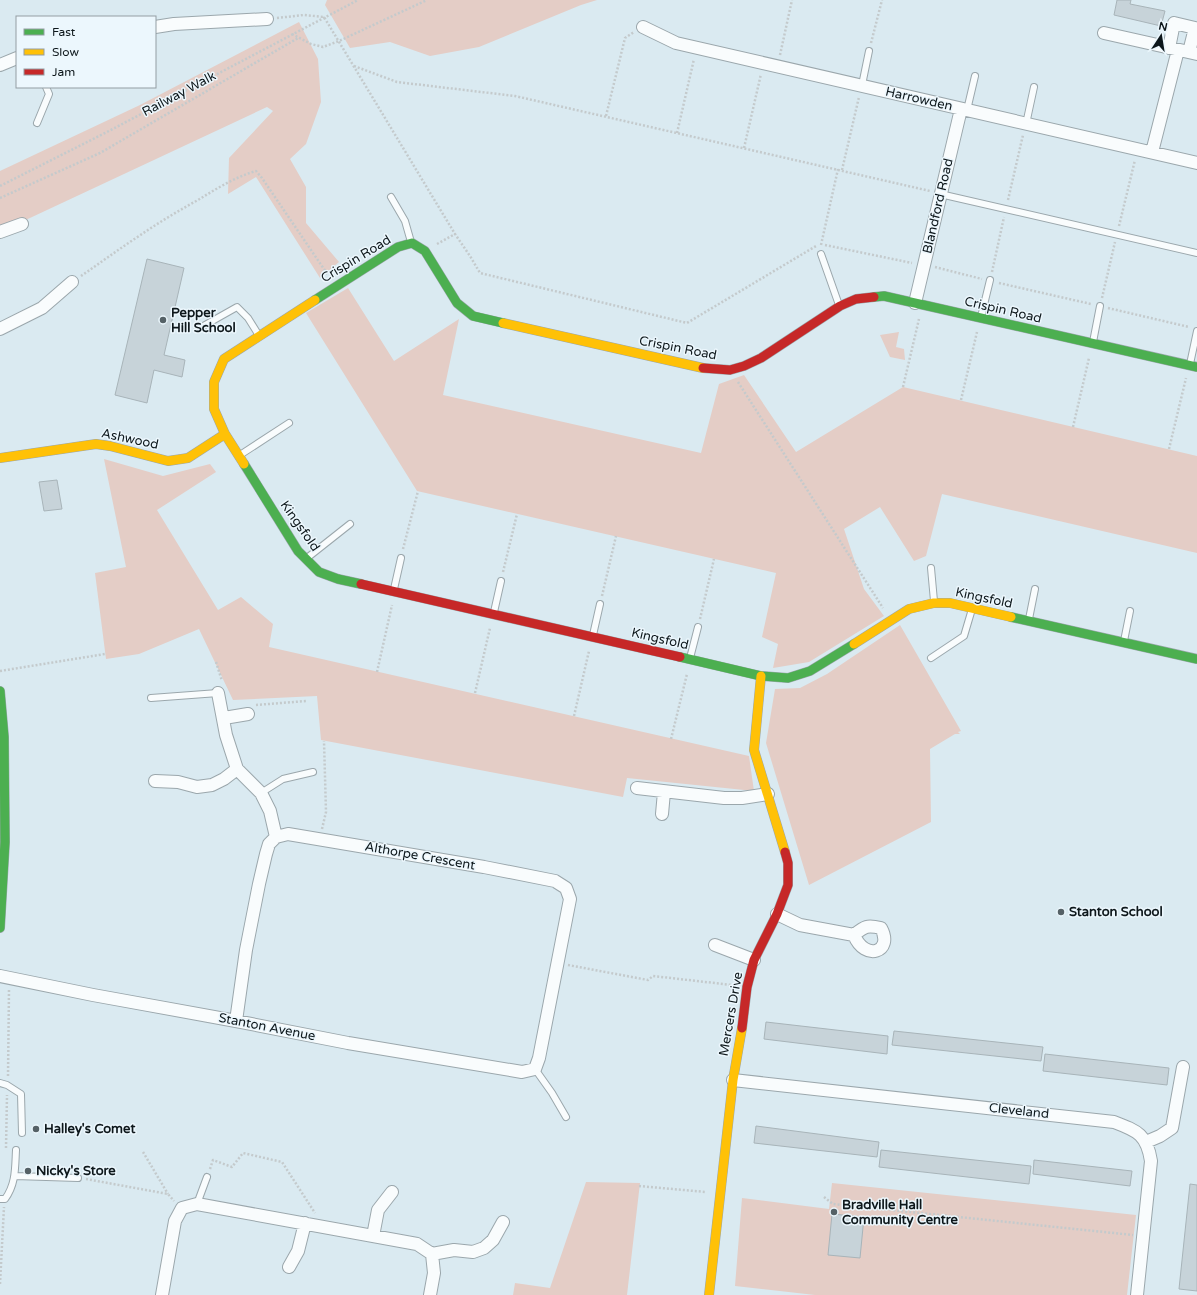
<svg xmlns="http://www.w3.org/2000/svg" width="1197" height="1295" font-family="'Varela Round',sans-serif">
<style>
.green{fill:#e4cdc6}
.building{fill:#c7d3d9;stroke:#a8b4b9}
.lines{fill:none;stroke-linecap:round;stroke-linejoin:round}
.lane-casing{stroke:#9ba7ac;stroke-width:8}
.street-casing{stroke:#9ba7ac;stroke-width:14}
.fast-casing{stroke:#9ba7ac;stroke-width:10}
.slow-casing{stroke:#9ba7ac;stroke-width:10}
.jam-casing{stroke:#9ba7ac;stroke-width:10}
.path{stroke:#c4cacc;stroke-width:2.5;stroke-dasharray:2 2;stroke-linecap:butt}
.lane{stroke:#f9fcfd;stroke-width:6}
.street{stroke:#f9fcfd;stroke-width:12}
.fast{stroke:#4caf50;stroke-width:9}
.slow{stroke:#ffc107;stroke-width:9}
.jam{stroke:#c62828;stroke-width:9}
.poi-dot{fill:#556166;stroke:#ecf7fd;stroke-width:1.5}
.labels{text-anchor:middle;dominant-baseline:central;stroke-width:3;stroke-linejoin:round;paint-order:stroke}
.street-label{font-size:13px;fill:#0d171b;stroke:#ecf7fd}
.poi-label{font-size:13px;font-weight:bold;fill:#0d171b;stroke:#ecf7fd;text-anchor:start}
</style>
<rect width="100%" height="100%" fill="#daeaf1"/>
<path class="green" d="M327,0H597L581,5L479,47L430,56L390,42L350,48L325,5Z
M299,22L318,59L321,102L306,144L290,159L306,187V223L339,262L320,278L256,177L228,194L229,158L273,111L267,107L0,232V171L140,105Z
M348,288L394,361L459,319L443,395L701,453L719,384L744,375L796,452L903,387L1197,456V553L942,494L926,556L914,561L880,507L844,529L864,589L884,616L809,662L773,668L778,644L762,637L776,573L417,491L306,313Z
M899,332L896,347L904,349L905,360L890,357L880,335Z
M104,459L163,476L210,464L216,472L157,510L218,610L241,597L273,624L269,647L749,756L754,791L627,778L623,797L321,740L317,696L233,700L199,629L139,654L106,659L95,573L126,567Z
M900,625L961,731L958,732L960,734H955L930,749L931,822L809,885L766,743L775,689L800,688L827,674Z
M586,1182L640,1183L627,1295H513L515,1283L550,1288Z
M832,1183L1136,1215L1127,1295H815L735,1286L742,1198L829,1209Z"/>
<path class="building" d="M1117,0H1131L1130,4L1165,11L1161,26L1114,15Z
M147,259L184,268L164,355L185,360L182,377L154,370L147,403L115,395Z
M57,480L62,509L44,511L39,482Z
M766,1022L888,1036L887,1054L764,1039Z
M894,1031L1043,1047L1041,1061L892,1045Z
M1045,1054L1169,1068L1167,1085L1043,1071Z
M756,1126L879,1142L877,1157L754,1143Z
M881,1150L1031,1166L1029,1184L879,1167Z
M1034,1160L1132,1171L1130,1186L1033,1174Z
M1190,1184L1197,1185V1291L1179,1289Z
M832,1214L864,1217L860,1258L828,1255Z"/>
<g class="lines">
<g class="lane-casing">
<path id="lane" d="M862,85L869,51
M967,110L975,76
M37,123L49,94L46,87
M1026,124L1034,87
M940,194L1197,253
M391,197L405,221L411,242
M821,254L839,305
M981,317L990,280
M198,329L237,307L248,318L258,334
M1093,342L1100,306
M1190,364L1197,331
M240,455L289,423
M307,558L350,524
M931,568L934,601
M394,589L401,558
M494,612L501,581
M1029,619L1035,589
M593,635L600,604
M1124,641L1130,611
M690,658L698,627
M931,658L964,636L972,609
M151,698L218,693
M261,793L283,779L313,772
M535,1069L552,1093L566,1117
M0,1083L7,1085L21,1094L22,1133
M15,1176L78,1178
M0,1199H5C16,1184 15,1168 16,1150
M197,1204L207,1177"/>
</g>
<g class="street-casing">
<path id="street" d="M155,27L174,24L267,19
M643,27L676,43L1197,163
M1104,33L1197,54
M1169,48L1174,23L1195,28L1189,52
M0,65L17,58
M1152,152L1178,50
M0,232L22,224
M915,303L961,109
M0,329L42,308L72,282
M218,693L226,735L237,769L261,793L270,811L276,837
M224,718L248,714
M155,781L178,782L197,787L212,785L224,779L237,769
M637,788L724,798H742L768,794
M662,814L664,792
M777,914L800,925L854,935C865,926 867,925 881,928C894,952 865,962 854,935
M715,945L754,960
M0,976L93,995L236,1021L348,1043L522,1072L535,1069L539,1058L570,899L566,888L555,881L484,867L288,834L276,837L269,844L266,854L259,884L246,950L236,1021
M733,1080L1114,1122C1138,1131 1147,1135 1151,1161L1137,1295
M1146,1142L1160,1136L1172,1128L1183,1067
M373,1236L378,1210L392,1192
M432,1254L454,1250L473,1252L484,1248L493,1240L503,1222
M289,1267L298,1251L305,1223
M162,1295L175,1221L182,1208L197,1204L417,1244L432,1254L434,1273L430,1295"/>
</g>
<g class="fast-casing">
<path id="fast" d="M874,297L884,296L1197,367
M315,300L398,247L412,243L425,251L457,303L473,316L503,323
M244,464L298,551L319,572L338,579L361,584
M1011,617L1197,659
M680,657L761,676L788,678L810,671L854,644
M0,691L4,737L5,842L0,928"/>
</g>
<g class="slow-casing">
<path id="slow" d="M503,323L703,368
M0,458L96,444L110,446L168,461L188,458L225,434
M244,464L225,434L214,409V382L224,359L315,300
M854,644L909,609L934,603H950L1011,617
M761,676L754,750L785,852
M709,1295L733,1080L742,1028"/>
</g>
<g class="jam-casing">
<path id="jam" d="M703,368L730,370L744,366L761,358L840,306L856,299L874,297
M361,584L680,657
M742,1028L747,987L754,960L777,914L788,885V863L785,852"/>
</g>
<path class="path" d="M277,18L304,15L324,17L455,234
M292,34L311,44L323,47L339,41L427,0
M871,43L882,0
M780,55L792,0
M354,66L397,82L515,96L930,191
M606,116L625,38L634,32
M677,133L694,59
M744,148L761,74
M842,170L859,97
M0,186L107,132L358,0
M0,198L100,153L298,38
M1008,200L1023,135
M1119,226L1135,160
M437,244L455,234L470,256L480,273L687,323L816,246
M821,245L838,169
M825,245L912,263
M935,267L982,279
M992,272L1004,217
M81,276C100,263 119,249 139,236C158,223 178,211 198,200C216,189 235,177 256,171L262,178L328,275
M999,283L1091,304
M1102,298L1115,242
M1108,308L1189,327
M738,382L883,608
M903,387L919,319
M961,400L977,332
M1073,427L1089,358
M1169,449L1186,378
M403,549L418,491
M503,572L517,514
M602,596L616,536
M700,619L714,559
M216,662L222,681
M0,671L105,654
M377,672L392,605
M475,693L490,628
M256,705L306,701
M574,716L589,651
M671,739L687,674
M322,829L326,812L324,741
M568,965L648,980L653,976L732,985
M8,1076L9,989
M6,1148L7,1095
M143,1152L168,1194
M210,1169L213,1160L232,1167L243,1153L282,1162L315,1213
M86,1179L168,1194L174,1201
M639,1186L706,1192
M824,1197L833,1204L1133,1235
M0,1284L4,1207"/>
<use href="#lane" class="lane"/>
<use href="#street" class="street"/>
<use href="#fast" class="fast"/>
<use href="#slow" class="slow"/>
<use href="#jam" class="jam"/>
</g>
<g class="poi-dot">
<circle cx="163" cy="320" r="4"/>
<circle cx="1061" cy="912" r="4"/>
<circle cx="36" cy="1129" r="4"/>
<circle cx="28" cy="1171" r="4"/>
<circle cx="834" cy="1212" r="4"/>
</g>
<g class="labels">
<g class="street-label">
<text transform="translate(179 94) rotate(-28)">Railway Walk</text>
<text transform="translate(919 99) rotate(13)">Harrowden</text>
<text transform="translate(938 206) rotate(-77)">Blandford Road</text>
<text transform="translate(356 259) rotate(-31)">Crispin Road</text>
<text transform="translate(1003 310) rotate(13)">Crispin Road</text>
<text transform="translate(678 348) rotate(11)">Crispin Road</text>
<text transform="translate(130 439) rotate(12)">Ashwood</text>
<text transform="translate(300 526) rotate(55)">Kingsfold</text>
<text transform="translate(984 598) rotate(12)">Kingsfold</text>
<text transform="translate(660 639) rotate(13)">Kingsfold</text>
<text transform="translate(420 856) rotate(10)">Althorpe Crescent</text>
<text transform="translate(731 1014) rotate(-80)">Mercers Drive</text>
<text transform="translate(267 1027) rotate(11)">Stanton Avenue</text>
<text transform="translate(1019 1111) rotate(6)">Cleveland</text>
</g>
<g class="poi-label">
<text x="171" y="313">Pepper<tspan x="171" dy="15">Hill School</tspan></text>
<text x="1069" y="912">Stanton School</text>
<text x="44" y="1129">Halley's Comet</text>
<text x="36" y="1171">Nicky's Store</text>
<text x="842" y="1205">Bradville Hall<tspan x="842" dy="15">Community Centre</tspan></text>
</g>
</g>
<rect x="16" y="16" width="140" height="72" fill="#ecf7fd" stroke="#939da3"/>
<rect x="24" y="29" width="20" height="6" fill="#4caf50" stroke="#939da3"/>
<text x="52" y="36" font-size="12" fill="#0d171b">Fast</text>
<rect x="24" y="49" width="20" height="6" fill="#ffc107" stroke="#939da3"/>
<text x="52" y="56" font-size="12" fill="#0d171b">Slow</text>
<rect x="24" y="69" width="20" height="6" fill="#c62828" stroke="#939da3"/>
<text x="52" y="76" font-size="12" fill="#0d171b">Jam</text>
<g transform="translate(1161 36) rotate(12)" stroke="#ecf7fd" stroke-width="3" paint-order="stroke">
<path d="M0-3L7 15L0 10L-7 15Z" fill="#0d171b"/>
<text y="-6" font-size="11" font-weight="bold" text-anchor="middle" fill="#0d171b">N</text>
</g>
</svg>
